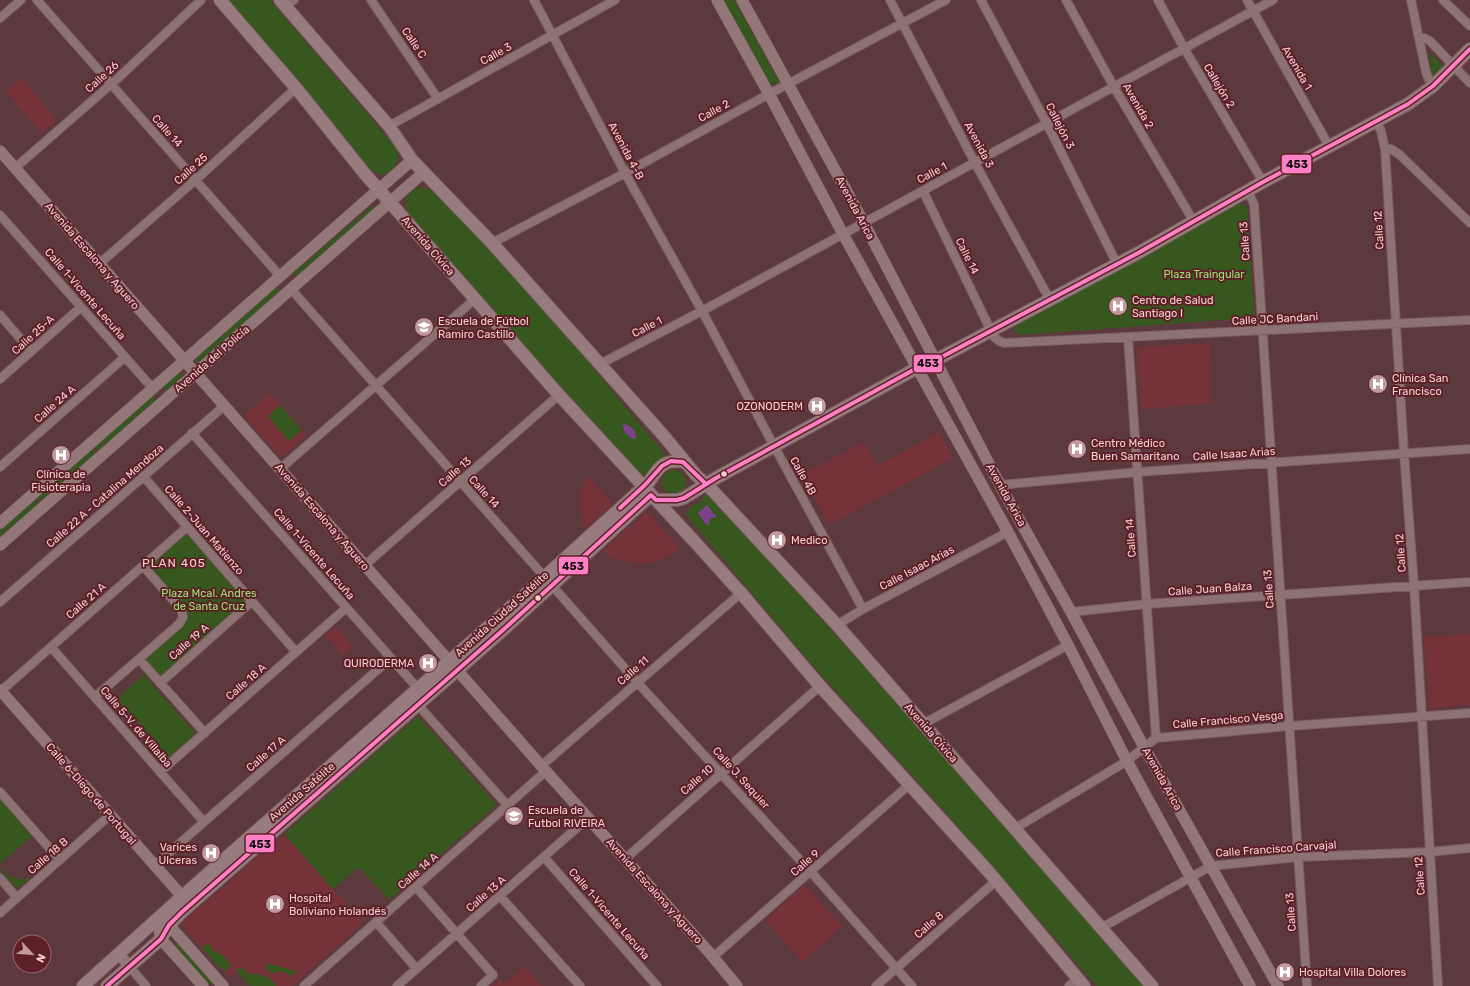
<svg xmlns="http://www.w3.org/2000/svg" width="1470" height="986" font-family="Rubik,sans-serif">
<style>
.built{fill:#753339}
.green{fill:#36571d}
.water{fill:#7c428b}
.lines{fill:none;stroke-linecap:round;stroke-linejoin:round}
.street-casing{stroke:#79595d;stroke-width:10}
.secondary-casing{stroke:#79595d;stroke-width:12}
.primary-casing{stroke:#79595d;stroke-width:14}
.street{stroke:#8d7274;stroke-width:8}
.secondary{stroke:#937678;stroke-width:11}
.primary{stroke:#987b7e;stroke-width:12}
.bus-1-casing{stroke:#5d2027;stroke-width:7}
.bus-1{stroke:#ff80c5;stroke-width:4}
.bus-dot{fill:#f6cecf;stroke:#5d2027;stroke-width:1.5}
.labels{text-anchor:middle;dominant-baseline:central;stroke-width:4;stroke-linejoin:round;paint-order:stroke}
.street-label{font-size:11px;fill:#f6cecf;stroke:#5d2027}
.park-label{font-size:11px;fill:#97e673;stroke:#5d2027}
.poi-label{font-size:11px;fill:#f6cecf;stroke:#5d2027;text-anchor:start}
.neighbourhood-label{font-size:12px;letter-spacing:1px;fill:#f6cecf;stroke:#5d2027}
.line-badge{stroke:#5d2027;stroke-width:1.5}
.pale-badge-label{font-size:11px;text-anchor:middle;font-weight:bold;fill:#111}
</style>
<rect width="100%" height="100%" fill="#5c393d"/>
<path class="built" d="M21,78L57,120L42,133L5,92Z
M1210,343L1211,404L1141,409L1137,347Z
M270,393L307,435L283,456H279L244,416Z
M939,432L953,458L829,525L802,474L864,442L877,466Z
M587,475L613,504L585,529L582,523L580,507V494Z
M647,511L678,547V550L659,561L640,564L618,560L602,551Z
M335,626L353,647L343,656L324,635Z
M1470,634V705L1429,708L1424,637Z
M284,834L363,923L292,986H250L237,971L230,977L221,967L218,966L184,928L183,924L184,921L221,889L224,888L228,885L229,882Z
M803,886L807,887L842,927L802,962L765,920Z
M524,966L542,986H492L499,980L503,984Z"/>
<path class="green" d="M224,0H270L394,145C403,159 396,171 381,175L368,169Z
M724,0H734L779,81L771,86Z
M1428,51L1444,66L1432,76Z
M421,187L428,189L433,191L500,256L663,452L664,458L662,460L655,463L645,474L643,475L638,474L409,214C404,200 405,191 421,187Z
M1236,204H1241L1246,206L1248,212L1254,313L1253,316L1249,318L1019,335L1015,331V324Z
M373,205L375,209L298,276H294V272Z
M275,288L279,289V293L200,362H195L196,358Z
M180,372L183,376L167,391L163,387Z
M151,397H155V401L98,451L95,447Z
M280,405L302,430L289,441L268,416Z
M93,449L96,453L40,502L37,498Z
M662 482a12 12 0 1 1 24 0a12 12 0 1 1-24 0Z
M708,494L711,495L965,780L1144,986H1097L1086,974L938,804L807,659L686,515L687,510L701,501L705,495Z
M35,500L38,504L0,537V530Z
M185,534H187L245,601L243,604L161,676L146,661V658L183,625C187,620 188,614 185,608L149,567V565Z
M144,675L194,732L193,736L164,761L157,760L150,751L158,744L117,699Z
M417,717H419L497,805L389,900L359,867L333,889L284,834Z
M0,798L33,835L0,864Z
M0,868L5,873L8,874V876L23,880L27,877L29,879L19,887L16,888L0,870Z
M178,942L213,982L209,985L174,945Z
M207,944L211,945L210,948L213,949V951L225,956V958L232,966L225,971L218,966L202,948Z
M267,963L295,971L296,973L290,976C285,970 276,971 271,974L266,968L268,967L266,965Z
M239,968L243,969L248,974H258L269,978L271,981L274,982L276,986H250L236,970Z"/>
<path class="water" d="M623,424C630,424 637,431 636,439C629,439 622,431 623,424Z
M707,505L716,516V518L713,517L710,519L709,525L706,524L698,513Z"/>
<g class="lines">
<g class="street-casing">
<path id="street" d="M37,0L280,276
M371,0L438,99
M534,0L625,173L702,311L774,446L863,609
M890,0L975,163L1050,300
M981,0L1047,124L1117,264
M1066,0L1114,87L1194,222
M1158,0L1184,48L1263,182
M1247,0L1329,146
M1411,0L1426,72L1429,80L1433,86
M1443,0L1470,26
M285,5L294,0
M0,18L21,0
M1420,38H1424L1430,41L1470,83
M1375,120L1381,131L1385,149L1404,453L1414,585L1438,986
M389,126L615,0
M1385,149H1391L1400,155L1470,223
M15,168L116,80L201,0
M923,191L994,337L999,341L1004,343L1470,320
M1248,191L1254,204L1307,986
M0,215L147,382L154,387
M492,243L625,173L769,94L946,0
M99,264L200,176L296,88
M291,289L637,682L811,872L912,986
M0,315L31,351
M1128,337L1156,738
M600,364L702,311L1273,0
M0,379L81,307
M192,433L421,692
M0,467L125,357
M280,469L475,299
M143,476L296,652
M1000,485L1138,472L1470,449
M365,565L559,395
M0,602L224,406
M1071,612L1147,604L1470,582
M837,625L863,609L1008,532
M51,647L204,822
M139,659L205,733
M160,683L251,602
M1,691L187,527
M95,697L179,624L183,617L181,609L143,566
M418,705L508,806
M923,724L1068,645
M541,766L741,593
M160,772L346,608
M0,792L60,860
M1014,829L1127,761L1156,738L1290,726L1470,713
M544,857L657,986
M625,859L820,686
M155,865L391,658
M0,878L17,898
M416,887L493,975L481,986
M500,896L580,986
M0,913L110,815
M376,922L416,968
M1101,928L1211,866L1298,857L1430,852L1470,848
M713,957L910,784
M129,966L146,986
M304,986L546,771
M397,986L588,818
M876,986L996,881
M1069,986L1078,978"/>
</g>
<g class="secondary-casing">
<path id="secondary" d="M717,0L769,94L843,234L1008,532L1068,645L1127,761L1250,986
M742,0L864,223L1000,485L1071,612L1144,747L1278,986
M0,151L552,778L708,951L737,986
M0,523L412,160
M0,545L424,172
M0,690L188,903
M157,921L169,925L223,986
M157,921L161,939L203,986
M119,954L129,966"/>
</g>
<g class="primary-casing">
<path id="primary" d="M220,0L296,88L365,174L475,299L559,395L694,541L741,593L820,686L988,871L1084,986
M280,0L389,126L412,160L492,243L663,435L696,475L713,491L837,625L1152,986
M656,500H677L684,498L716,478L917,368L934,361L1138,253L1263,182L1408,104L1433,86L1470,49
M83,986L186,893L530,590L649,482C659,466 665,459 684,462
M107,986L161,939L169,925L182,912L503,630L651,495"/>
</g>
<use href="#street" class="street"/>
<use href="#secondary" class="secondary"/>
<use href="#primary" class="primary"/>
<g class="bus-1-casing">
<path id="bus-1" d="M620,508L645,485L662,466L671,461L683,462L706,484
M107,986L161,939L169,925L182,912L503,630L651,495L656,500H677L684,498L716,478L917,368L934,361L1138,253L1263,182L1408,104L1433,86L1470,49"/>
</g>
<use href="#bus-1" class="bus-1"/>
</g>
<defs>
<g id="hospital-disc" transform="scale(1)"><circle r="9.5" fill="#c09a9c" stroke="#5d2027"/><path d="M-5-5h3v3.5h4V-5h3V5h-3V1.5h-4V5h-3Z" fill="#fff"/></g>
<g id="university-disc" transform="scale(1)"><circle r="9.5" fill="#c09a9c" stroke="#5d2027"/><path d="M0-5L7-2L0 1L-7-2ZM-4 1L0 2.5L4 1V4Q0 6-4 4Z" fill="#fff"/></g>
</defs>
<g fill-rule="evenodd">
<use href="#hospital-disc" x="1118" y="306"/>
<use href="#university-disc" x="424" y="327"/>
<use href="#hospital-disc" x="1378" y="384"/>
<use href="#hospital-disc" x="817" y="406"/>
<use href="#hospital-disc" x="1077" y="449"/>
<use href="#hospital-disc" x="61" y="455"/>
<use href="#hospital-disc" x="777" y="540"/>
<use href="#hospital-disc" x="428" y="663"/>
<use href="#university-disc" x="514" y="816"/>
<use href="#hospital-disc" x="211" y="853"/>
<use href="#hospital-disc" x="275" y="904"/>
<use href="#hospital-disc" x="1285" y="972"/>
</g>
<g class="bus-dot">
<circle cx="724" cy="474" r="3.5"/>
<circle cx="538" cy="598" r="3.5"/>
</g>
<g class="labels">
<g class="street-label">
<text transform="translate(414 43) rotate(56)">Calle C</text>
<text transform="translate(496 54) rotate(-29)">Calle 3</text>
<text transform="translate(1297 68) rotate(60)">Avenida 1</text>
<text transform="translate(102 77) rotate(-42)">Calle 26</text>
<text transform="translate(1219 86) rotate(59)">Callejón 2</text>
<text transform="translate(1138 106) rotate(60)">Avenida 2</text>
<text transform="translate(714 111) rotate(-29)">Calle 2</text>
<text transform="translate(1060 126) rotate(63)">Callejón 3</text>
<text transform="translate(167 131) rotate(48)">Calle 14</text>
<text transform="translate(979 145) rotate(62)">Avenida 3</text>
<text transform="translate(626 151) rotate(62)">Avenida 4-B</text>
<text transform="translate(191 169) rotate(-42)">Calle 25</text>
<text transform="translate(932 173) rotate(-28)">Calle 1</text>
<text transform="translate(855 208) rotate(62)">Avenida Arica</text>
<text transform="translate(1379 230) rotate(-93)">Calle 12</text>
<text transform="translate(1245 241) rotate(-94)">Calle 13</text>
<text transform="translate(428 246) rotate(49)">Avenida Cívica</text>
<text transform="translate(92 256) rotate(49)">Avenida Escalona y Aguero</text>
<text transform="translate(967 256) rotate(64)">Calle 14</text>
<text transform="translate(85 294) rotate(49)">Calle 1-Vicente Lecuña</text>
<text transform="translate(1275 319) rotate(-3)">Calle JC Bandani</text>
<text transform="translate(647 327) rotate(-27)">Calle 1</text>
<text transform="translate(33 335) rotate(-42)">Calle 25-A</text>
<text transform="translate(212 359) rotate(-41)">Avenida del Policía</text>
<text transform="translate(55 404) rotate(-41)">Calle 24 A</text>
<text transform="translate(1234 454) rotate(-4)">Calle Isaac Arias</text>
<text transform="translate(455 472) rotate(-41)">Calle 13</text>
<text transform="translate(803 476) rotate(61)">Calle 4B</text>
<text transform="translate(484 492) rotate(48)">Calle 14</text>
<text transform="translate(1006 495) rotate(61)">Avenida Arica</text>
<text transform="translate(105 496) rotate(-41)">Calle 22 A - Catalina Mendoza</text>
<text transform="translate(322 517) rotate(49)">Avenida Escalona y Aguero</text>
<text transform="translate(204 530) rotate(49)">Calle 2-Juan Matienzo</text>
<text transform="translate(1131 538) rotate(-94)">Calle 14</text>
<text transform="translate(1401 553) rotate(-94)">Calle 12</text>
<text transform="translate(314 554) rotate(49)">Calle 1-Vicente Lecuña</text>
<text transform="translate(917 568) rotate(-28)">Calle Isaac Arias</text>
<text transform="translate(1210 589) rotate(-4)">Calle Juan Balza</text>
<text transform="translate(1269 589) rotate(-94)">Calle 13</text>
<text transform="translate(86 601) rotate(-41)">Calle 21 A</text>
<text transform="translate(502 614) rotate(-42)">Avenida Ciudad Satélite</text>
<text transform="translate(189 642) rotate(-41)">Calle 19 A</text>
<text transform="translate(633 671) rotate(-41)">Calle 11</text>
<text transform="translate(246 682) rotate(-41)">Calle 18 A</text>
<text transform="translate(1228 720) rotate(-5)">Calle Francisco Vesga</text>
<text transform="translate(136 727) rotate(49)">Calle 5-V. de Villalba</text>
<text transform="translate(931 733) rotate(49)">Avenida Cívica</text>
<text transform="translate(266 754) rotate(-41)">Calle 17 A</text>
<text transform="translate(741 778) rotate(48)">Calle J. Sequier</text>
<text transform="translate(1162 779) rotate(61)">Avenida Arica</text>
<text transform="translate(697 780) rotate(-41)">Calle 10</text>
<text transform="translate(302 792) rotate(-41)">Avenida Satélite</text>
<text transform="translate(91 794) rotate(49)">Calle 6-Diego de Portugal</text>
<text transform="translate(1276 849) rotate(-4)">Calle Francisco Carvajal</text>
<text transform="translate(48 856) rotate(-41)">Calle 18 B</text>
<text transform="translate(805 863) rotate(-41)">Calle 9</text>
<text transform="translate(418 871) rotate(-41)">Calle 14 A</text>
<text transform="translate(1420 876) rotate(-94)">Calle 12</text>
<text transform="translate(654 891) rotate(48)">Avenida Escalona y Aguero</text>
<text transform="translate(486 894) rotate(-41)">Calle 13 A</text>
<text transform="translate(1291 912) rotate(-94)">Calle 13</text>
<text transform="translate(609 914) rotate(49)">Calle 1-Vicente Lecuña</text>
<text transform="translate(929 925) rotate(-41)">Calle 8</text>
</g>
<g class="park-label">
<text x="1204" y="274">Plaza Traingular</text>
<text x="209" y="593">Plaza Mcal. Andres<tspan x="209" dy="13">de Santa Cruz</tspan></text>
</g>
<g class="poi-label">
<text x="1132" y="300">Centro de Salud<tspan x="1132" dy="13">Santiago I</tspan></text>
<text x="438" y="321">Escuela de Fútbol<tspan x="438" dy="13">Ramiro Castillo</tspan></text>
<text x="1392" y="378">Clínica San<tspan x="1392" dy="13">Francisco</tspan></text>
<text x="803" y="406" text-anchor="end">OZONODERM</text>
<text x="1091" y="443">Centro Médico<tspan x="1091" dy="13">Buen Samaritano</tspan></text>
<text x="61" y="474" text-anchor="middle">Clínica de<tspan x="61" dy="13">Fisioterapia</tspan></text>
<text x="791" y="540">Medico</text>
<text x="414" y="663" text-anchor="end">QUIRODERMA</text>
<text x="528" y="810">Escuela de<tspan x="528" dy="13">Futbol RIVEIRA</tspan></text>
<text x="197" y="847" text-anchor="end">Varices<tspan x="197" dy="13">Ulceras</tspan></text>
<text x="289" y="898">Hospital<tspan x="289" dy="13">Boliviano Holandés</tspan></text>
<text x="1299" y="972">Hospital Villa Dolores</text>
</g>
<g class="neighbourhood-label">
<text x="174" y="563">PLAN 405</text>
</g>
</g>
<g class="line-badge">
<rect x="1281" y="154" width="31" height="20" rx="4" fill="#ff80c5"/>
<rect x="913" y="354" width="30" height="19" rx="4" fill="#ff80c5"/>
<rect x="558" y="556" width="31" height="19" rx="4" fill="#ff80c5"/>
<rect x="245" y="834" width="30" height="19" rx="4" fill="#ff80c5"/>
</g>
<g class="pale-badge-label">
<text x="1297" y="168">453</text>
<text x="928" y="367">453</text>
<text x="573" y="570">453</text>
<text x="260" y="848">453</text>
</g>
<g transform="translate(32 954) rotate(116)"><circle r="19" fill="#5d2027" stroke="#9a666a"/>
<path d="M0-3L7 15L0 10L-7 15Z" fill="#c09a9c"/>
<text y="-6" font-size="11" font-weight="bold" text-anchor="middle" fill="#f6cecf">N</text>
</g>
</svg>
